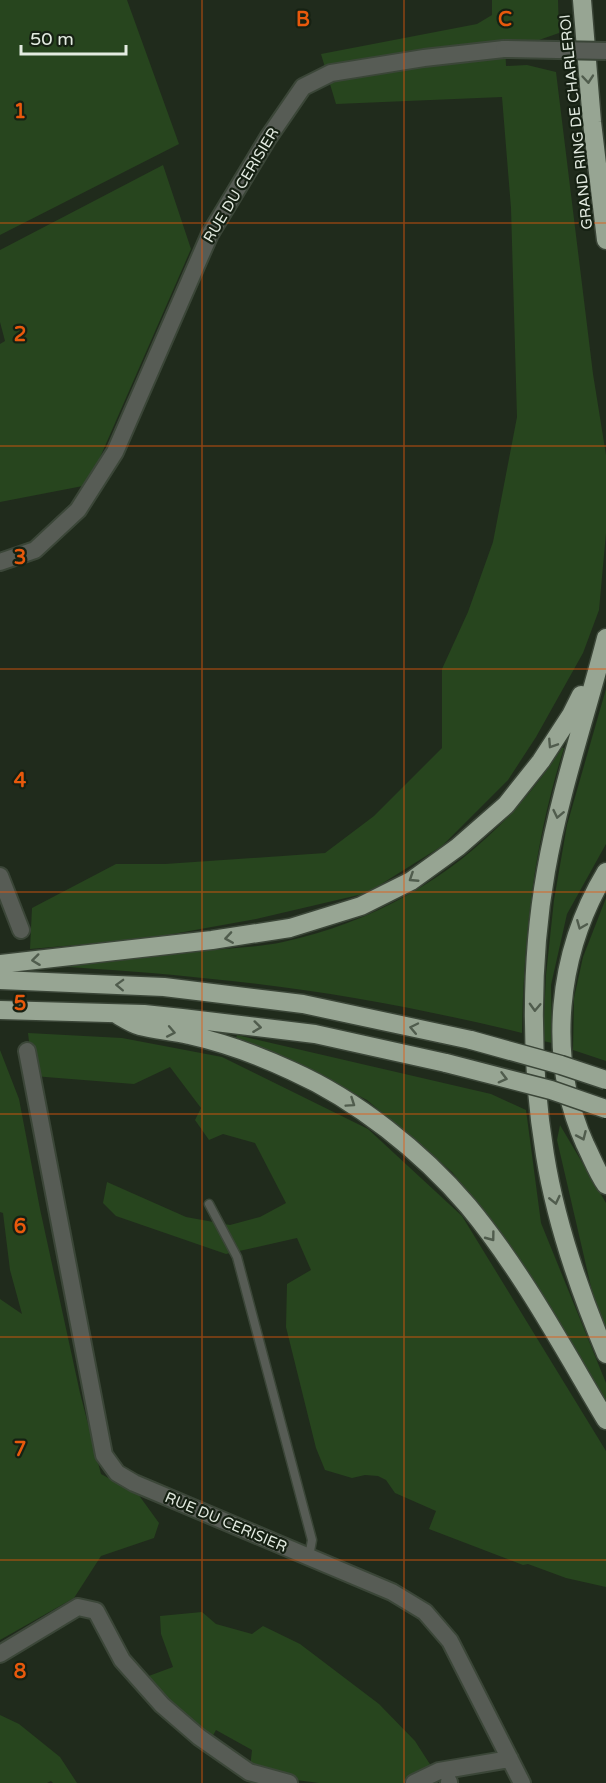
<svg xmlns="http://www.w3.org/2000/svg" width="606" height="1783" font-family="'Varela Round',sans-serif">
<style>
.green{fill:#27451e}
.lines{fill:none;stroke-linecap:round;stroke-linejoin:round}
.service-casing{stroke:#3b4638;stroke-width:11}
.minor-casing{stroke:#3b4638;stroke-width:20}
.motorway-casing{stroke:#3b4638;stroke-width:21}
.service{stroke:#575c55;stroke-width:8}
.minor{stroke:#575c55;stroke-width:16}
.motorway{stroke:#97a593;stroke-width:18}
.minor-bridge-casing{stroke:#3b4638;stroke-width:20;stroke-linecap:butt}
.motorway-bridge-casing{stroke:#3b4638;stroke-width:21;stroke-linecap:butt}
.minor-bridge{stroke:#575c55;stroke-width:16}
.motorway-bridge{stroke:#97a593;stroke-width:18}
.oneway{stroke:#505c4d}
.grid{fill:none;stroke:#e8590c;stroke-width:1.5;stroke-opacity:0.55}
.labels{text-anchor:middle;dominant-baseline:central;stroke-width:4.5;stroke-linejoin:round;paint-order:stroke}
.street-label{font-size:15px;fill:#e3ebe1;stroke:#162113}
.grid-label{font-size:20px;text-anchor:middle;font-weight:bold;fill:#e8590c;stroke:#162113;stroke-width:4.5;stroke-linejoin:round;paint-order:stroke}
</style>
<rect width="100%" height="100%" fill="#202b1c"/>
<path class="green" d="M0,0H127L179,144L0,235Z
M492,0H558L559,33L539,40L505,41L506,66L527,65L556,72L593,374L606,455V533L599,610L583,653L536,737L508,780L442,846L367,893L256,919L145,939L30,949L32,908L116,864H165L325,853L374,816L442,748V669L468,612L493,542L517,417L511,208L502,97L336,104L321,54L477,24L492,15Z
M163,165L191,249L88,485L0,502V344L5,341L0,322V250Z
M606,689V844L567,914L551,985L552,1043L543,1041L546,975L554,900L567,825Z
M562,748H564C534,842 524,935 522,1033C420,1008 316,989 212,979C161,973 109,970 57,966C108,961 160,955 211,950C234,948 260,947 283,942C401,916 497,849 562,748Z
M606,898V1061L573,1050L574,998L583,957Z
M28,1033L122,1038L222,1057L368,1129L462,1216L606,1451V1587L566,1578L528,1564L523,1565L429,1529L436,1511L395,1493L386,1480L378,1476L365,1475L352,1478L325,1470L316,1448L286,1327L287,1284L311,1270L297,1238L226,1254L116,1216L103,1203L107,1182L186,1217L230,1225L260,1217L286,1203L255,1143L223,1134L209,1140L195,1120L201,1108L170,1067L134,1084L33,1076Z
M237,1035L491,1094L526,1110L541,1223L606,1383V1406L503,1237L452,1172L367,1100L281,1057L235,1041Z
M0,1050L19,1099L40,1209L80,1393L101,1474L138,1494L159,1523L154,1538L101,1556L74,1598L0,1640V1299L22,1314L10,1270L3,1213L0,1212Z
M560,1125L606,1203V1328L595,1304L557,1140Z
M202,1612L216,1624L252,1634L263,1626L300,1644L379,1704L415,1741L433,1769L403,1783H319L296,1780L250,1768L252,1750L216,1730L210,1741L146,1677L173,1667L161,1634L160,1616Z
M0,1715L19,1724L60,1757L77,1783H53L51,1781L47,1783H0Z"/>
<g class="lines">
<g class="service-casing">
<path id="service" d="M209,1204L237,1257L312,1540L309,1557"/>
</g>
<g class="minor-casing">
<path id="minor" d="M0,562L35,550L78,510L115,452L210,234L268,138L303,87L331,73L424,58L504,49
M0,876L21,930
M27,1051L104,1455L117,1473L134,1483L392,1592L425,1612L450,1641L522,1783
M0,1654L78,1607L96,1611L122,1660L162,1705L199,1737L249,1772L289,1783
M449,1782V1783
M414,1783L439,1771L510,1759"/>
</g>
<g class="motorway-casing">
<path id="motorway" d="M582,0L592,122L606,240
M606,638C586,716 560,791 546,871C530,961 530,1065 545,1155C556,1224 579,1290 606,1354
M606,872C557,953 546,1057 585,1144C592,1158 597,1172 606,1185
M0,964L212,940L290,928L361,906L411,881L458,847L506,805L541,761L571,715L581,695
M0,980L164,987L303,1004L471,1040
M0,1010L144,1014L182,1018L315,1034L446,1063
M116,1014C123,1018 132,1024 140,1026C156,1030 173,1031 189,1035C225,1043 260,1056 292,1071C357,1100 422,1152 468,1206C522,1271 563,1348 606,1420"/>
</g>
<use href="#service" class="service"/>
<use href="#minor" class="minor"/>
<use href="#motorway" class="motorway"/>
<g class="minor-bridge-casing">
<path id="minor-bridge" d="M504,49L606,51"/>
</g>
<g class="motorway-bridge-casing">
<path id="motorway-bridge" d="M471,1040L561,1065L606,1080
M446,1063L551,1090L606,1109"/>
</g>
<use href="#minor-bridge" class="minor-bridge"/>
<use href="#motorway-bridge" class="motorway-bridge"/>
</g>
<defs><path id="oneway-chevron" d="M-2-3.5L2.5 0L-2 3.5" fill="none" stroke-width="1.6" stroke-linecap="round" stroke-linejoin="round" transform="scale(1.5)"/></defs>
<g class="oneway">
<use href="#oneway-chevron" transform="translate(588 79) rotate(85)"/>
<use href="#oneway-chevron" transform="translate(552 744) rotate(123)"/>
<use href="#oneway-chevron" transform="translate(558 814) rotate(102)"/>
<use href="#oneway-chevron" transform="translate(413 878) rotate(147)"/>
<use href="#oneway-chevron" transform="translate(581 925) rotate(112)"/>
<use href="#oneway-chevron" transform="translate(229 938) rotate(171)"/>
<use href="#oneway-chevron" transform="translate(36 960) rotate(173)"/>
<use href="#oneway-chevron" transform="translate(120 985) rotate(-178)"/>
<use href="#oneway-chevron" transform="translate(535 1007) rotate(92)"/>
<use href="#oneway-chevron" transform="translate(257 1027) rotate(7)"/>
<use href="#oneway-chevron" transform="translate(414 1028) rotate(-168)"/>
<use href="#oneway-chevron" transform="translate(171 1032) rotate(11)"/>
<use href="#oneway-chevron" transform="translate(503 1078) rotate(15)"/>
<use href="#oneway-chevron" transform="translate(351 1103) rotate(34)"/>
<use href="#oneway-chevron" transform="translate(582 1136) rotate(66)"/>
<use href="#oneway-chevron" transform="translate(555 1200) rotate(77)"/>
<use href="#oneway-chevron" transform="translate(491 1237) rotate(53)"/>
</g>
<path class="grid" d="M202,0V1783M404,0V1783M0,223H606M0,446H606M0,669H606M0,892H606M0,1114H606M0,1337H606M0,1560H606"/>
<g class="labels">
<g class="street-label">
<text transform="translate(576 122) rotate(-96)">GRAND RING DE CHARLEROI</text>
<text transform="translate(241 185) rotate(-59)">RUE DU CERISIER</text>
<text transform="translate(226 1522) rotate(23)">RUE DU CERISIER</text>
</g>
</g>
<g class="grid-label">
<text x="303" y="26">B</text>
<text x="505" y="26">C</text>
<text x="20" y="118">1</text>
<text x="20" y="341">2</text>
<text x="20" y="564">3</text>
<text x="20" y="787">4</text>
<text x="20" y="1010">5</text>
<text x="20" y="1233">6</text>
<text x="20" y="1456">7</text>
<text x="20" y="1678">8</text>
</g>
<path d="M21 45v9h105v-9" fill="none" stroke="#e3ebe1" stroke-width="3"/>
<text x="30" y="45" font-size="18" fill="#e3ebe1" stroke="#162113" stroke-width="4.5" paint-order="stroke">50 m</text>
</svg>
